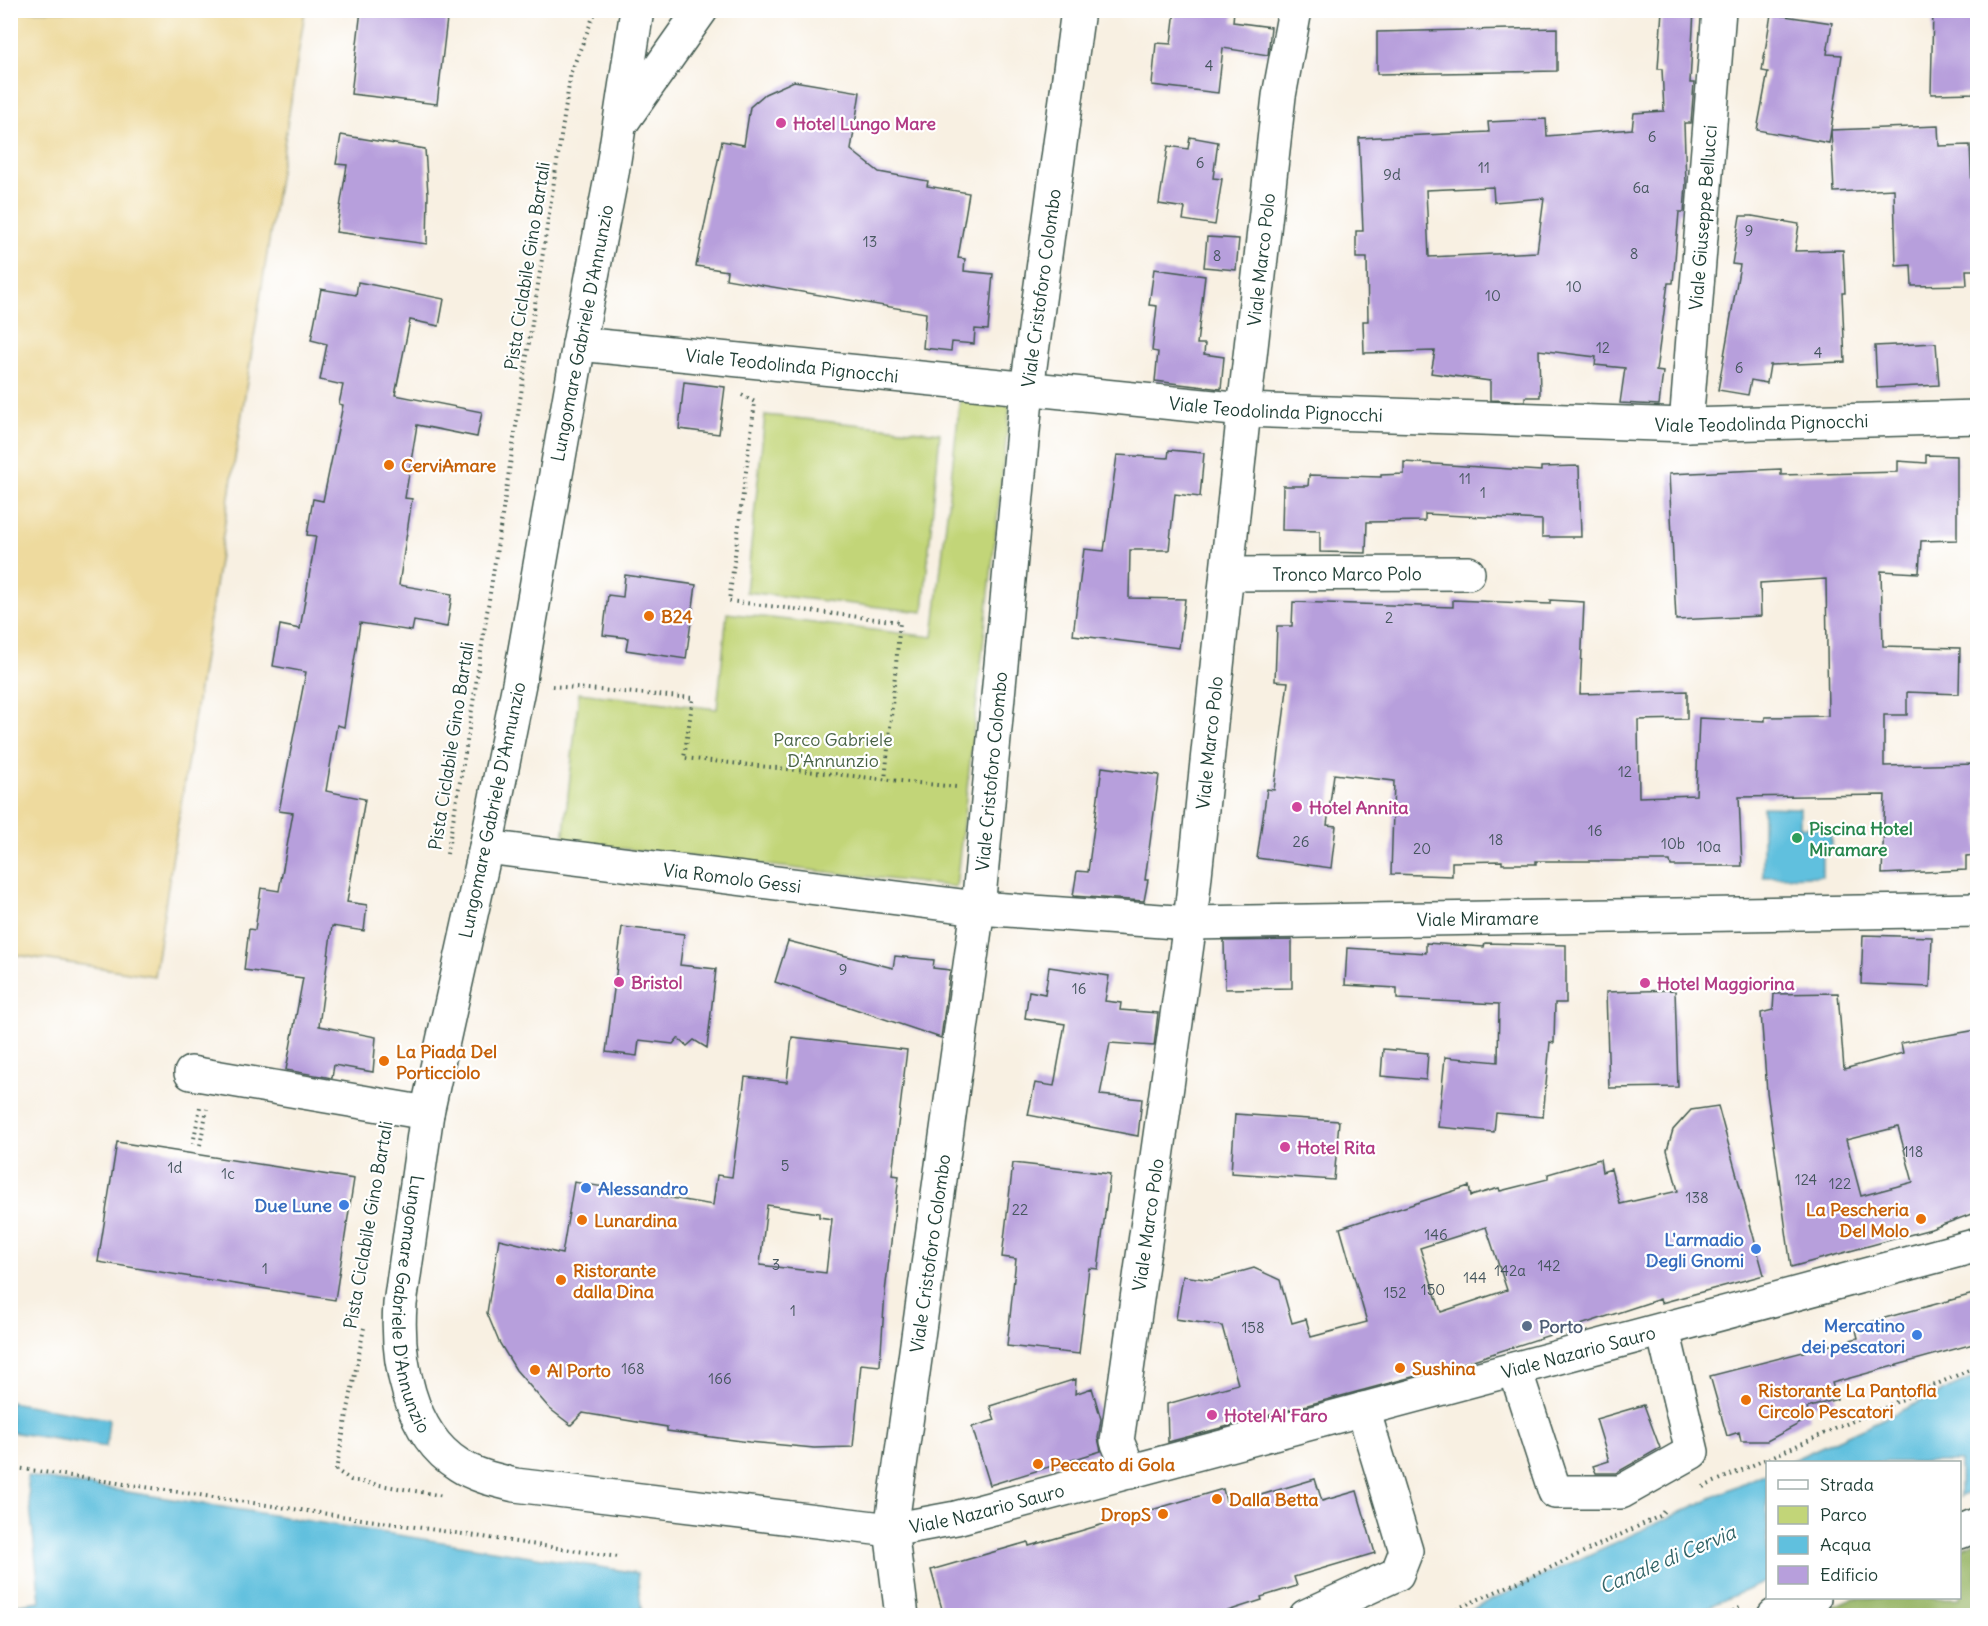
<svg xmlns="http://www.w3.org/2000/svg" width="1988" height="1626" font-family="Delius,sans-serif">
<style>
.green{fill:#c2d578;stroke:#708956;stroke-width:1.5}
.forest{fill:#99b668;stroke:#5c7a4e;stroke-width:1.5}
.sand{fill:#eeda9e;stroke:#868c69;stroke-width:1.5}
.water{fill:#60c0de;stroke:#407e89;stroke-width:1.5}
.building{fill:#b79fdc;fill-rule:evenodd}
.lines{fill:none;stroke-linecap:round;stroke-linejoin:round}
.minor-casing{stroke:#40584e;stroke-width:36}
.path{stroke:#40584e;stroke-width:4;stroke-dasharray:1.5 4.5;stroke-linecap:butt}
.minor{stroke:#fff;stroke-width:33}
.hotel-dot{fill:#d1479c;stroke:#fff;stroke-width:2}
.food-dot{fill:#e8710a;stroke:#fff;stroke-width:2}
.leisure-dot{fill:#2e9e5b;stroke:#fff;stroke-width:2}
.shop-dot{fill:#3f7fe0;stroke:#fff;stroke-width:2}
.service-dot{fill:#5c6f8a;stroke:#fff;stroke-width:2}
.labels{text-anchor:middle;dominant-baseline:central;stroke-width:4.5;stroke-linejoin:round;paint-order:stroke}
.number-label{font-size:15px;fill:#45565e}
.hotel-label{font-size:18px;font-weight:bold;fill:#b23c85;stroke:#fff;text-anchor:start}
.street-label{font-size:18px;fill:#1f3d34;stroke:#fff}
.food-label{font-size:18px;font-weight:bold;fill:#c56008;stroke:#fff;text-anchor:start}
.park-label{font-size:18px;fill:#486345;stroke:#fff}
.leisure-label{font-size:18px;font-weight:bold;fill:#27864d;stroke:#fff;text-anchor:start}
.shop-label{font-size:18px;font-weight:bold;fill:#366cbe;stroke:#fff;text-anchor:end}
.service-label{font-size:18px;font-weight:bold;fill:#4e5e75;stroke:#fff;text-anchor:start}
.water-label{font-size:20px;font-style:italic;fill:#326467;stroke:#fff}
</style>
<rect width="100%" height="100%" fill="#fff"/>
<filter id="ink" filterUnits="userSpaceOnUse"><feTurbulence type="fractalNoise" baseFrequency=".0167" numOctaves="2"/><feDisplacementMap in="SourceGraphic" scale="12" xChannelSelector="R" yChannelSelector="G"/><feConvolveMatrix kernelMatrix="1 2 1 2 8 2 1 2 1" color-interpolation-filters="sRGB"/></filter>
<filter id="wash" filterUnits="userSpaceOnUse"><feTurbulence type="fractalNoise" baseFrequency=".008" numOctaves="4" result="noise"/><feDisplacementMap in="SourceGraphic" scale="24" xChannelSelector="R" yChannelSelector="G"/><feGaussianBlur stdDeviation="1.35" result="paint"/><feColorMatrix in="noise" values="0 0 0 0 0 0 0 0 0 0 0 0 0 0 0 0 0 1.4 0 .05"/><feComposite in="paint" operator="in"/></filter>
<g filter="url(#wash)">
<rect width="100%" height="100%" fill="#f8f0e2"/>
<path class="green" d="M960,399L1010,405L956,887L563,842L579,693L717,709L727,613L933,637Z
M765,415L940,433L923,612L746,592Z"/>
<path class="forest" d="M1977,1541V1615L1812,1616L1852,1598H1960V1549Z"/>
<path class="sand" d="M10,11H305L154,976L11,954Z"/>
<path class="water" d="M1763,807L1800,808V827L1831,828V848L1822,851V876L1763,877Z
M1977,1376V1489L1960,1497V1462H1788Z
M10,1402L109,1419L106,1447L11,1432Z
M1767,1472V1581L1690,1615H1459Z
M27,1476L637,1573L642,1615H11V1584L13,1605L40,1601Z"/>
<g id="blocks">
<path class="building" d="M361,10H448L437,104L351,94Z
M1175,10H1234L1233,22L1271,27L1268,55L1223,48L1218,93L1152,85L1156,43L1171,44Z
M1662,10H1694L1690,83H1694L1691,123H1684L1686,183L1684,212H1679L1673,283H1668L1656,371L1663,372L1659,405L1620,403L1625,368L1595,365L1596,357L1539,350L1540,397H1525V401H1520L1490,400V381L1431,373L1435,351L1364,353L1363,321H1368L1367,258H1356V231H1363L1359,138L1489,132L1488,122L1546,119L1547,136L1632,129L1634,113L1664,111L1662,69H1658ZM1493,187L1494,202L1544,198L1537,252L1429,257L1426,190Z
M1933,10H1977V93L1931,94Z
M1771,14L1832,23L1827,54L1842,55L1829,143L1757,130L1768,72L1762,71Z
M1557,28V71L1377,74V32Z
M794,81L860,92L851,150L879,172L928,181L927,186L969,193L958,258L965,259L964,271L993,274L988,330L975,329L974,344L952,342L951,351L923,348L926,313L726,279L727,271L696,266L722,141L744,145L750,107L765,94Z
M1938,126L1939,146L1970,145L1974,233H1977V270H1966L1967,285L1912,286L1911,265L1896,266L1894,189L1834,192L1831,130Z
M341,135L425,149L428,194L427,244L336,232L347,165L336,164Z
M1190,137L1218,142L1213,178L1222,179L1215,225L1183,220L1185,208L1159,204L1168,146L1188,149Z
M1740,216H1752L1799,224L1795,251L1843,250L1845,293H1842L1845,362L1770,365L1767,383L1751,380L1748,395L1718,390L1740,265L1732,264Z
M1207,237L1239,239L1236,270L1204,267Z
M1154,269L1205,276L1197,344H1205L1204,354L1224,357L1221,389L1155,381L1158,352L1152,351L1157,306L1149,305Z
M358,282L444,299L439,326L410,320L395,395L482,412L477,437L417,425L405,498L412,499L399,585L452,594L447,627L414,621L412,631L360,623L344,727L337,725L326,791L365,799L347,902L367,905L364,931L332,926L319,1026L376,1037L373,1072L334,1065L332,1078L286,1070L303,978L244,970L249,929L255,930L261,888L279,891L293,813L279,811L306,672L273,666L280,625L300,629L316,536L307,535L313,499L323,501L343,405L339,404L343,385L320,380L327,344L311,340L321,289L356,295Z
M1936,343L1939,385L1877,388L1875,346Z
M684,382L725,387L719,434L679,429Z
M1169,450L1204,453L1200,497L1175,494L1169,550H1130L1129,598L1185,599L1179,648L1073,635L1084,549L1104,551L1117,455L1168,458Z
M1926,455L1957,456V540L1921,541L1919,573L1881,571L1883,646L1960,648L1959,694L1907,692V715H1884V766L1977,764V855L1966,856V870L1882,874L1885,795L1739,797L1742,866H1671L1670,861H1536V864H1502V861L1452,862V876L1391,874L1394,781L1334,774L1327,825L1336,826L1331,868L1257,858L1267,789L1274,790L1288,682L1275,681L1277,626H1292L1293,602L1453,607V600L1550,604V600L1584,602L1580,694L1687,691V719L1638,720L1639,797L1696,795L1699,718L1765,721V717L1828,716L1826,579L1760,583L1761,616L1676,620L1669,474L1781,469V475L1898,472V461L1926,463Z
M1404,462L1541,471V467L1579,466L1581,537H1542V520L1425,514V521L1367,522L1366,553L1320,552V531L1282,530L1283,486H1308L1309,475L1381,477V475L1404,474Z
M625,575L696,585L686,659L626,650L628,638L603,635L608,595L623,597Z
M1102,767L1159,775L1145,880H1148L1144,901L1073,896L1077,871L1088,872Z
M622,927L684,934L680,965L716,969L707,1048L694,1040L687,1046L678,1038L673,1044L639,1040L637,1056L606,1052Z
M1863,935L1932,937L1930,987L1861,984Z
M1292,940V988L1225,989L1224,941Z
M788,941L893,968L895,956L934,960L933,968L950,970L941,1038L775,982Z
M1426,943L1484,947L1485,943L1566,945V1003H1555L1554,1043L1550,1042L1543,1117L1496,1113L1494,1132L1438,1127L1445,1057L1498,1062L1499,1004L1397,999V988L1345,985L1347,948L1426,953Z
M1049,967L1109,976L1105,1001L1121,1003L1120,1010L1158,1013L1154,1046L1110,1043L1100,1095L1142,1099L1138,1136L1028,1115L1035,1083L1054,1086L1065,1024L1025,1018L1029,991L1045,994Z
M1675,990L1678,1087L1609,1088L1606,992Z
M1838,993L1844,1069L1903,1053L1901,1043L1977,1030V1212L1931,1229L1791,1267L1767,1092L1761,1013L1773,1010L1774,994ZM1898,1127L1913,1182L1861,1196L1846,1140Z
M792,1037L907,1050L892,1175L899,1176L885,1292L880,1366L861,1364L853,1447L814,1448L749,1442L667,1431V1427L583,1413L571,1425L550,1409L516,1370L499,1342L487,1313L499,1239L562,1254L574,1182L713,1205L717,1175L732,1177L745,1077L787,1082ZM767,1205L819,1213V1217L832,1219L826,1273L760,1265Z
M1383,1049L1428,1053L1426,1080L1381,1076Z
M1718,1106L1764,1275L1661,1303L1660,1299L1461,1364L1168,1442L1167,1404L1238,1384L1222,1326L1176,1319L1183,1276L1212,1280L1254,1268L1280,1280L1292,1323L1306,1319L1311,1337L1367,1322L1340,1228L1469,1186L1471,1196L1499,1188L1500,1191L1548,1179V1174L1600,1159L1602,1172L1611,1169L1620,1204L1678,1191L1667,1150L1673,1130L1691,1110ZM1486,1227L1507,1290L1441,1312L1420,1248Z
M1235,1114L1339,1121L1334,1180L1231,1173Z
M117,1142L354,1179L335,1300L98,1262Z
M1013,1163L1110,1174L1098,1269L1089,1268L1079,1354L1007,1346L1016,1259L1002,1257Z
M1977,1293V1343L1832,1383L1837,1399L1807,1408L1810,1418L1767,1441H1741L1739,1432L1727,1436L1710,1376L1858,1338L1855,1326Z
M1076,1379L1075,1394L1092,1388L1101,1419L1098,1438L1101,1451L990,1485L972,1427L995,1420L990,1406Z
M1644,1405L1660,1448L1616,1473H1596L1593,1466L1609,1461L1596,1419Z
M1315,1479L1322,1501L1357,1491L1375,1553L1294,1577L1297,1586L1261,1597L1262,1600L1212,1616H944L931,1570L1028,1542L1029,1546L1223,1489L1227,1505Z"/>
</g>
</g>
<g filter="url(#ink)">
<use href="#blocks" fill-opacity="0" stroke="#40584e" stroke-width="1.5"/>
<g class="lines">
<g class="minor-casing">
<g id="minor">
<path id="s1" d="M637,10L612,173L579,344L519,684L486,847L427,1113L400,1304C396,1358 409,1434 459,1465C476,1476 495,1480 515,1485L891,1530L956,1518L1978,1245"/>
<path d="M624,119L701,10"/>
<path id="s2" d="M579,344L1244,410L1686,425L1978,417"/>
<path id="s3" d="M1686,425L1719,10"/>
<path id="s4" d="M1227,574L1468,573"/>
<path id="s5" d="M486,847L978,908L1190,923L1978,910"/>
<path d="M191,1073L427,1113"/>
<path d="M1515,1369L1555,1492H1621L1692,1452L1663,1330"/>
<path id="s6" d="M1130,1472L1117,1441L1190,923L1244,410L1279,96L1295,10"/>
<path d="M1960,1532L1978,1524"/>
<path id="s7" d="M902,1616L891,1530L978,908L1027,389L1078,10"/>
<path d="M1306,1616L1397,1574L1406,1551L1363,1409"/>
<path d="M1774,1616L1814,1598"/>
</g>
</g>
<path class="path" d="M742,395L755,402L729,601L900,622L885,780
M552,686L693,698L684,758L956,787
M447,854L466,748L571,72L596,10
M193,1144L200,1107
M200,1145L207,1109
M364,1328L336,1470L351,1480L444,1496
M10,1467L618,1557
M1703,1487L1978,1366
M10,1517L14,1597
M1440,1616L1541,1572L1660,1516L1666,1508
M1722,1616L1742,1607"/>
<use href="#minor" class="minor"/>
</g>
</g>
<g class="hotel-dot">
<circle cx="781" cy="123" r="6"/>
<circle cx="1297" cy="807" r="6"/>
<circle cx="619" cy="982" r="6"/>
<circle cx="1645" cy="983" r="6"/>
<circle cx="1285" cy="1147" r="6"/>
<circle cx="1212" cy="1415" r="6"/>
</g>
<g class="food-dot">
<circle cx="389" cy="465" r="6"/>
<circle cx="649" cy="616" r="6"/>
<circle cx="384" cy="1061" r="6"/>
<circle cx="1921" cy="1219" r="6"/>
<circle cx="582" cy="1220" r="6"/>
<circle cx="561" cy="1280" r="6"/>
<circle cx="1400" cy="1368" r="6"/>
<circle cx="535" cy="1370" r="6"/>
<circle cx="1746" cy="1400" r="6"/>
<circle cx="1038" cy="1464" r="6"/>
<circle cx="1217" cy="1499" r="6"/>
<circle cx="1163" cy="1514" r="6"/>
</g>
<circle class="leisure-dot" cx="1797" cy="838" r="6"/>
<g class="shop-dot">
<circle cx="586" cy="1188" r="6"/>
<circle cx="344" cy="1205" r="6"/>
<circle cx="1756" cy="1249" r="6"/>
<circle cx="1917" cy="1335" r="6"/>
</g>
<circle class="service-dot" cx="1527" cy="1326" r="6"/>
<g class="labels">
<g class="number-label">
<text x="1209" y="65">4</text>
<text x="1652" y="136">6</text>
<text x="1200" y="162">6</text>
<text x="1484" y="167">11</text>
<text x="1392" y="174">9d</text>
<text x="1641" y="187">6a</text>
<text x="1749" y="230">9</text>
<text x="870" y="241">13</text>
<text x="1634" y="253">8</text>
<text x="1217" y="255">8</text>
<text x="1574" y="286">10</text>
<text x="1493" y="295">10</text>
<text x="1603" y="347">12</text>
<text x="1818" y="352">4</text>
<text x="1739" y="367">6</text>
<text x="1465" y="478">11</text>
<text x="1483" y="492">1</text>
<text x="1389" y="617">2</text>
<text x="1625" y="771">12</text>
<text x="1595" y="830">16</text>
<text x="1496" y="839">18</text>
<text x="1301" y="841">26</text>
<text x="1673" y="843">10b</text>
<text x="1709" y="846">10a</text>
<text x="1422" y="848">20</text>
<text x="843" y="969">9</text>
<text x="1079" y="988">16</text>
<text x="1913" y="1151">118</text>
<text x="785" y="1165">5</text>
<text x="175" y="1167">1d</text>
<text x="228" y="1173">1c</text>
<text x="1806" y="1179">124</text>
<text x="1840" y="1183">122</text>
<text x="1697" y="1197">138</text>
<text x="1020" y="1209">22</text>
<text x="1436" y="1234">146</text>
<text x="776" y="1264">3</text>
<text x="1549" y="1265">142</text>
<text x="265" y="1268">1</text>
<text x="1510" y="1270">142a</text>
<text x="1475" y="1277">144</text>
<text x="1433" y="1289">150</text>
<text x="1395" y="1292">152</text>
<text x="793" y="1310">1</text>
<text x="1253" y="1327">158</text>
<text x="633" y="1368">168</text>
<text x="720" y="1378">166</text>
</g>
<g class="hotel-label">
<text x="793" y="123">Hotel Lungo Mare</text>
<text x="1309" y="807">Hotel Annita</text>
<text x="631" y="982">Bristol</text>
<text x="1657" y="983">Hotel Maggiorina</text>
<text x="1297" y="1147">Hotel Rita</text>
<text x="1224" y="1415">Hotel Al Faro</text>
</g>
<g class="street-label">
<text stroke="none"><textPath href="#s3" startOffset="208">Viale Giuseppe Bellucci</textPath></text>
<text stroke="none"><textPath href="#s6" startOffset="1224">Viale Marco Polo</textPath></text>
<text transform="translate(527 266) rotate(-81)">Pista Ciclabile Gino Bartali</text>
<text stroke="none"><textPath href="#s7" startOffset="1338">Viale Cristoforo Colombo</textPath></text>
<text transform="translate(582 333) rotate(-79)">Lungomare Gabriele D'Annunzio</text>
<text stroke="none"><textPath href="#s2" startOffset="214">Viale Teodolinda Pignocchi</textPath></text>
<text stroke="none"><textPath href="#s2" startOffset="700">Viale Teodolinda Pignocchi</textPath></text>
<text stroke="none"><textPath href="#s2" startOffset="1186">Viale Teodolinda Pignocchi</textPath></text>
<text stroke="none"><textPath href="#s4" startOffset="120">Tronco Marco Polo</textPath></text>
<text stroke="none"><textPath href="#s6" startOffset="738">Viale Marco Polo</textPath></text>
<text transform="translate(451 746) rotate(-81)">Pista Ciclabile Gino Bartali</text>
<text stroke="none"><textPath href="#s7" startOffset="852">Viale Cristoforo Colombo</textPath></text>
<text transform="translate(492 810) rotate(-78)">Lungomare Gabriele D'Annunzio</text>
<text stroke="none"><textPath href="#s5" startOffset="248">Via Romolo Gessi</textPath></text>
<text stroke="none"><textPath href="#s5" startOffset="996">Viale Miramare</textPath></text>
<text transform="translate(368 1225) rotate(-80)">Pista Ciclabile Gino Bartali</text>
<text stroke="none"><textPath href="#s6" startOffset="252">Viale Marco Polo</textPath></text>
<text stroke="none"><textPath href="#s7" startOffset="366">Viale Cristoforo Colombo</textPath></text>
<text stroke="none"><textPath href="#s1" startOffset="1317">Lungomare Gabriele D'Annunzio</textPath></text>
<text stroke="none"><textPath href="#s1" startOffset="2644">Viale Nazario Sauro</textPath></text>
<text stroke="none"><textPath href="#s1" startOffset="2032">Viale Nazario Sauro</textPath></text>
</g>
<g class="food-label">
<text x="401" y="465">CerviAmare</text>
<text x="661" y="616">B24</text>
<text x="396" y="1051">La Piada Del<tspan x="396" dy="21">Porticciolo</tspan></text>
<text x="1909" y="1209" text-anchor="end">La Pescheria<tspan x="1909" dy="21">Del Molo</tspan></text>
<text x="594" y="1220">Lunardina</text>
<text x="573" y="1270">Ristorante<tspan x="573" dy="21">dalla Dina</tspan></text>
<text x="1412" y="1368">Sushina</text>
<text x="547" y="1370">Al Porto</text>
<text x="1758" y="1390">Ristorante La Pantofla<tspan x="1758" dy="21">Circolo Pescatori</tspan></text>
<text x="1050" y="1464">Peccato di Gola</text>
<text x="1229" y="1499">Dalla Betta</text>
<text x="1151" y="1514" text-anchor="end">DropS</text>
</g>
<g class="park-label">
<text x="833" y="739">Parco Gabriele<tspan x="833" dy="21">D'Annunzio</tspan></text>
</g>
<g class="leisure-label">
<text x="1809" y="828">Piscina Hotel<tspan x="1809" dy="21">Miramare</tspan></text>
</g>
<g class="shop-label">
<text x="598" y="1188" text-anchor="start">Alessandro</text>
<text x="332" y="1205">Due Lune</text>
<text x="1744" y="1239">L'armadio<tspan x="1744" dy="21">Degli Gnomi</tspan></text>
<text x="1905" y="1325">Mercatino<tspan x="1905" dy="21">dei pescatori</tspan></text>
</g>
<g class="service-label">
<text x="1539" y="1326">Porto</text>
</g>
<g class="water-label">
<text transform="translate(1667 1559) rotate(-23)">Canale di Cervia</text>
</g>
</g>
<rect width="1988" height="1626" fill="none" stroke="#fff" stroke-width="36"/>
<rect x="1766" y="1461" width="195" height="138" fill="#ffffff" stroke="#a5b1ae" stroke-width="1.5"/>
<rect x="1778" y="1480" width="30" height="9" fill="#ffffff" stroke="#a5b1ae" stroke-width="1.5"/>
<text x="1820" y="1491" font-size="18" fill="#1f3d34">Strada</text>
<rect x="1778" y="1506" width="30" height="18" fill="#c2d578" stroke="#a5b1ae" stroke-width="1.5"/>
<text x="1820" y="1521" font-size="18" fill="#1f3d34">Parco</text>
<rect x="1778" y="1536" width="30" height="18" fill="#60c0de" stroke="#a5b1ae" stroke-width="1.5"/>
<text x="1820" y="1551" font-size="18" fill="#1f3d34">Acqua</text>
<rect x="1778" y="1566" width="30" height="18" fill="#b79fdc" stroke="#a5b1ae" stroke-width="1.5"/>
<text x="1820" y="1581" font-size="18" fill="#1f3d34">Edificio</text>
</svg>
